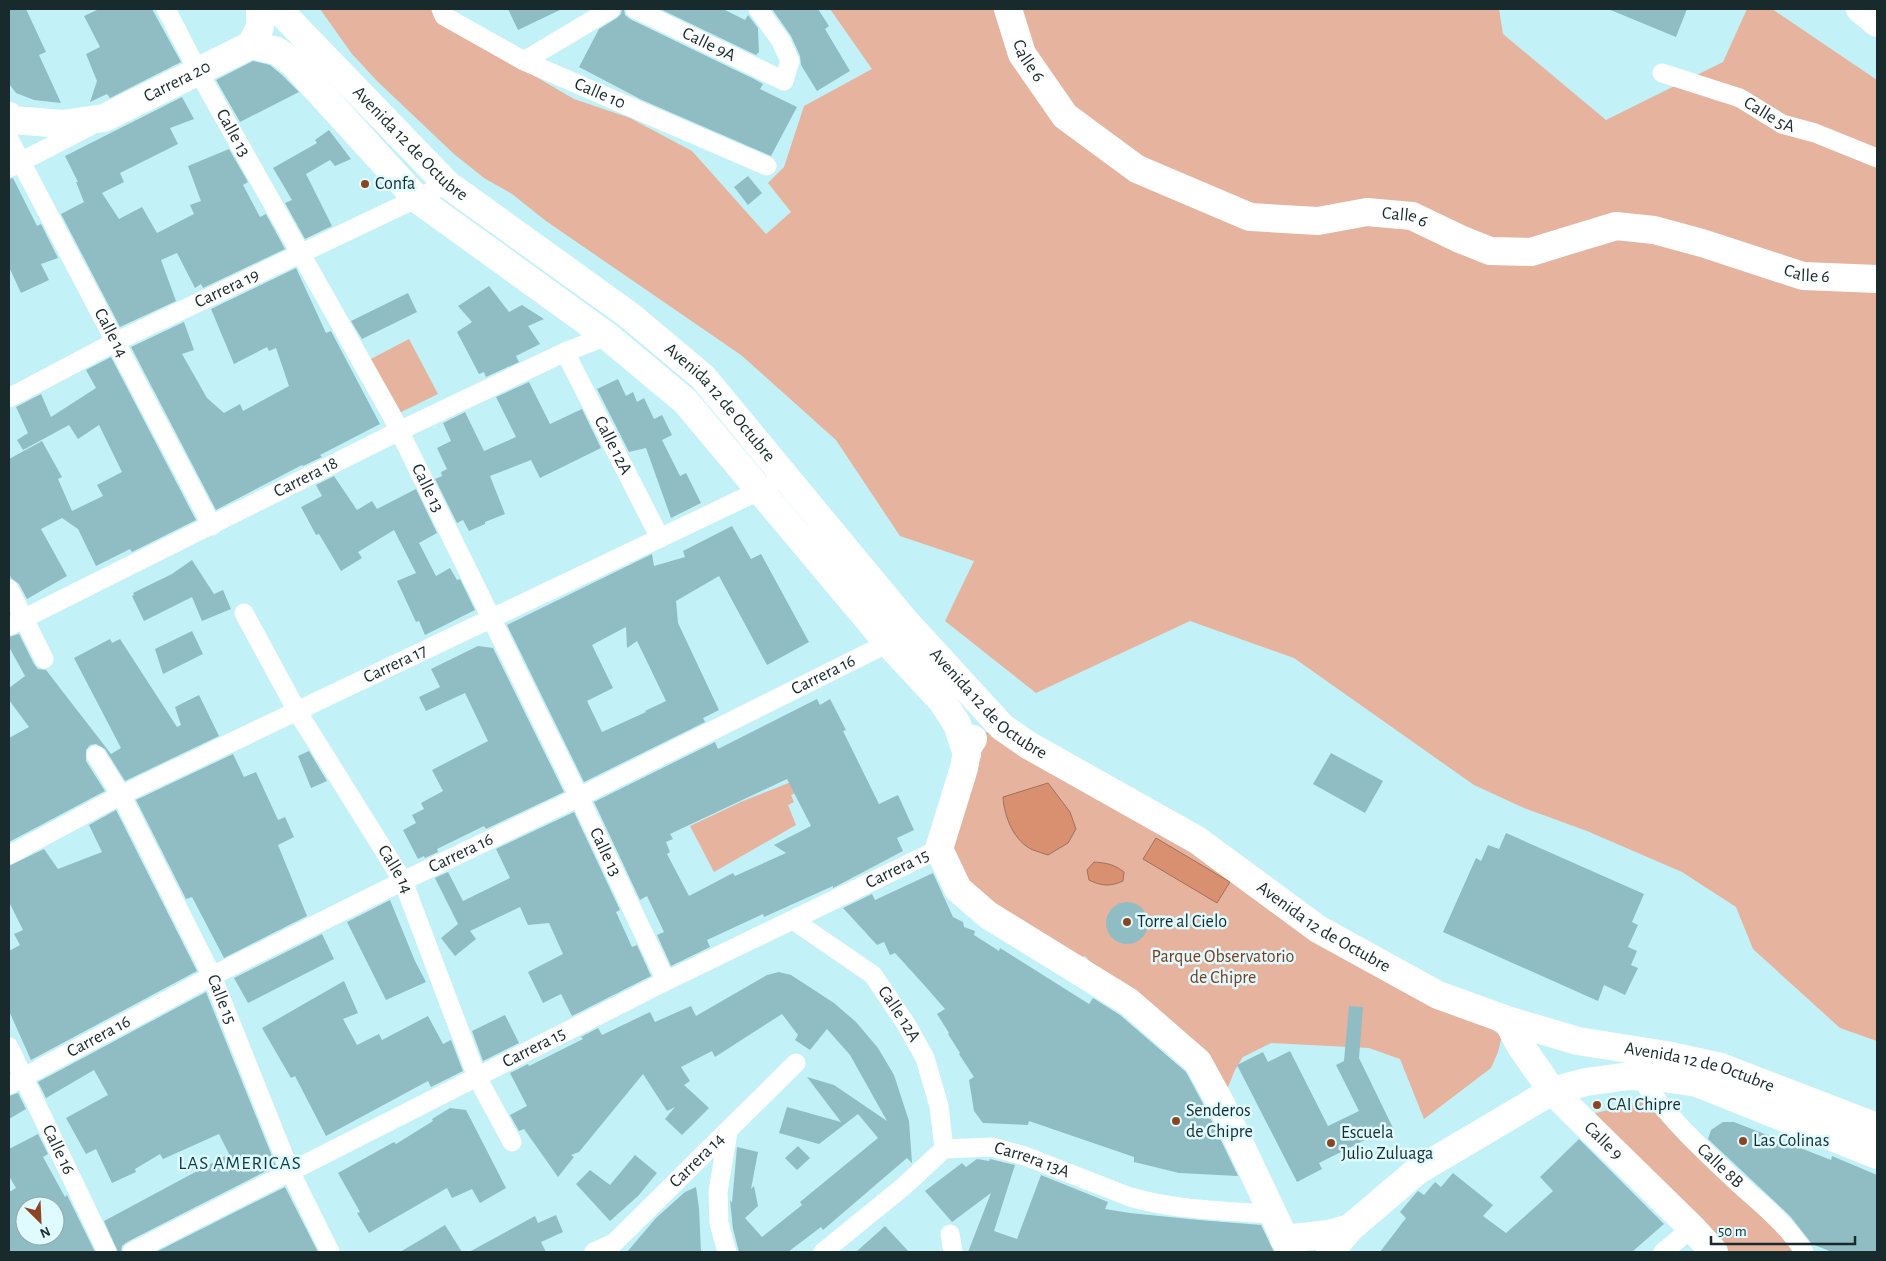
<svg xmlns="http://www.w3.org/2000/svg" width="1886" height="1261" font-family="'Alegreya Sans',sans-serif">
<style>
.green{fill:#e5b39e}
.water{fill:#d89071;stroke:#9e715c}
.building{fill:#90bdc4;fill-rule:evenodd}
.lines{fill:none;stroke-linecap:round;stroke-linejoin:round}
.street{stroke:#fff;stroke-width:19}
.secondary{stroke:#fff;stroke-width:28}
.poi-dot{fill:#8c4523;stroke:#dffbff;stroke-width:2}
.labels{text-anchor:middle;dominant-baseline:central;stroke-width:5;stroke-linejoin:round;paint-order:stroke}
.street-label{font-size:18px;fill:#182a2c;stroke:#dffbff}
.poi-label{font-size:18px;fill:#182a2c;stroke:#dffbff;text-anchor:start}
.park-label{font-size:18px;fill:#7d3b1a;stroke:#dffbff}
.neighbourhood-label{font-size:19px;letter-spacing:1px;fill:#0f3c42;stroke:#dffbff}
</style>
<rect width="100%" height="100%" fill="#c3f1f8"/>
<path class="green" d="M320,9H432L514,64L574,99L630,118L692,151L766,234L791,212L768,183L784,167L804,106L872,69L830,9H1499L1503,34L1606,120L1723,62L1747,9H1772L1877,80V1041L1840,1028L1753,949L1736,907L1682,872L1587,831L1524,808L1474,785L1294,658L1190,621L1036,693L945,621L974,561L900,536L836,440L741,355L546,221L512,194L484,178L454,154L377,81L352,54Z
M409,339L438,394L395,415L367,361Z
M1002,727L1438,995L1502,1036L1498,1052L1491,1068L1424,1119L1400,1059L1369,1048L1271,1043L1243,1057L1235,1070L1221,1104L1085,956L1066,962L988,915L939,849L976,736Z
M791,782L796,793L791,795L794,802L788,805L796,825L714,872L690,826L743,801Z
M1656,1101L1804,1252H1714L1592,1114L1641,1102Z"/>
<path class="water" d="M1048,783L1070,812L1076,829L1068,843L1048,855C1043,853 1038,852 1033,850C1014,842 1004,816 1003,797Z
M1156,838L1230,882L1217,903L1143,859Z
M1094,862C1106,863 1114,864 1124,872L1123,881C1110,887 1101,886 1089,880L1087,870Z"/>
<path class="building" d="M9,9H26L46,52L39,55L61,103L34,100L16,93L9,84Z
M99,9H152L181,62L110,98L107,94L90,102L97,81L86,54L100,47L84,16Z
M508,9H562L518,30Z
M622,9H624L625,15L630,19L754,79L763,84L760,89L797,107L771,156L642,100L579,67L599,29L617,18L621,14Z
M660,9H723L745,20L748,15L758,28L759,52L756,55Z
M772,9H818L829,26L825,29L850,71L817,91L801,65L800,56L791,36Z
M1608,9H1687L1676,37Z
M253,61L270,65L282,75L299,92L240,122L216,80Z
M182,97L194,119L170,128L178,144L120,173L124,182L102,193L119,219L142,207L157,233L194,214L190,205L201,201L188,166L229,149L248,182L243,185L260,217L266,214L285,249L203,288L201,284L195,288L177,253L161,260L176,301L120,327L61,214L84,202L76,182H78L65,156Z
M329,130L351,159L335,166L330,160L306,174L332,226L305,239L285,203L292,200L273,168L317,143L315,140Z
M748,176L762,193L748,205L734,187Z
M13,178L37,226L41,224L58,258L41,264L49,280L21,293L9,267V179Z
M296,268L326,333L331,331L380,424L320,455L322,457L303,466L302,465L216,510L131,347L184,322L194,350L182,354L207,398L224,413L240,404L243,411L289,386L276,348L269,351L267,347L234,364L211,309Z
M489,286L509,312L522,305L544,319L528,326L540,344L516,356L519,362L486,377L484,372L479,374L457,332L472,322L458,306Z
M408,293L417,312L362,339L351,321Z
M111,357L196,520L132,552L130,549L96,566L78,529L62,518L41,529L67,576L27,599L19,584L11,578L9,573V459L42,441L62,477L58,479L72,511L103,496L97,485L122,472L99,425L78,439L69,425L23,450L17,440L28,433L16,407L41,394L51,417L96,388L86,370Z
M618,379L626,396L633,392L637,402L644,398L654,419L662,415L672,435L662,440L680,476L686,473L701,503L671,518L646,448L629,452L597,389Z
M529,382L550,424L582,409L601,448L540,478L531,460L490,476L505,514L485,522V524L469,531L463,520L457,523L435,479L442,476L441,472L447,469L437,448L451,441L443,423L465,412L484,451L516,437L496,397Z
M334,476L357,510L372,501L377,509L416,489L437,533L419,543L436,576L450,568L457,580L460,579L475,610L425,635L419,621L416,622L397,581L416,573L394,530L358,552L362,558L341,571L319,534L316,535L301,507L322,496L316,485Z
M732,526L751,559L761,554L809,642L767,665L719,576L676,601L678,623L719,710L703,718L705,722L584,782L507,625L652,554L654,566L685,557L683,551ZM626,627L627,648L637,641L666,701L645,711L646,712L602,732L587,701L613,688L592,645Z
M192,560L214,594L223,590L231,609L202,621L192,597L144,621L132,596L134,595L133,593L172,574Z
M192,631L203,654L163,674L155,649Z
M19,634L34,664L38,669L46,670L111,754L121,748L74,658L110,639L112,643L120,639L177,727L181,725L175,707L199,695L219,736L125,781L105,749L96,744L90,745L86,750V761L105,791L9,842V738L29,727L9,700V688L25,676L9,647V637Z
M478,646L493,648L564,792L486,829L484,826L437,849L438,852L425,858L424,856L418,859L403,830L416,823L412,815L424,809L421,803L443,791L432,770L488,741L465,693L426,711L419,697L440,687L431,669Z
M817,699L820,705L830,699L846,730L843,731L879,804L898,795L914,830L897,838L903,851L833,888V886L764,917L763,914L707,940L710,947L671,966L657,935L664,932L647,896L640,900L594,802L715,742L718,749ZM787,779L811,826L774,845L786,853L735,876L733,873L689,896L667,854L670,852L666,842L673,839L670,834Z
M309,751L327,781L311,788L298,756Z
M1331,753L1383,781L1365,813L1313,784Z
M233,754L244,777L256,772L278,820L285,817L294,837L278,845L307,916L224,958L192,897L186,899L136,800Z
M116,810L197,971L31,1060L9,1011V951L20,945L14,934L23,930L9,902V866L44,849L58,869L102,852L89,825Z
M574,812L620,910L616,912L632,947L637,945L651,976L572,1016L561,994L543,1003L528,972L563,954L549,923L528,925L520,907L470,931L476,939L455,956L441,938L458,924L435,878L448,872L463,901L510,878L496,849Z
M1506,833L1644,894L1632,922L1638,925L1628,947L1637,951L1631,965L1638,968L1625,995L1604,985L1598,1001L1443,932L1476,858L1481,861L1488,845L1499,849Z
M933,873L953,917L963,922L964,927L975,931L974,935L999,951L1000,948L1089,1004L1093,998L1120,1015L1186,1072L1207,1111L1238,1176L1179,1173L1134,1162V1157L1029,1121L1028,1125L983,1123L974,1111L969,1080L974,1077L959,1054L960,1053L948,1034L949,1033L937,1014L945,1009L925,986L895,953L890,955L884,942L877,945L843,908L872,894L875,900Z
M390,900L415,961L426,982L386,1000L347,922Z
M1106 923a21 21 0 1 1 42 0a21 21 0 1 1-42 0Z
M322,934L334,959L248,1003L234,978Z
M779,972L791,975L834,1003L856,1022L878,1048L894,1075L909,1121L912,1163L907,1158L823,1230L821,1227L788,1252H739L733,1229L730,1200L732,1203L737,1147L758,1152L751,1189L754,1186L758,1206L745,1218L762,1237L802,1205L800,1202L878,1138L858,1114L819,1144L779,1133L787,1107L841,1122L807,1077L834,1085L887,1121L850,1055L827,1029L810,1050L795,1040L798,1035L782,1014L715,1057L712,1051L681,1067L690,1081L684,1085L709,1108L682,1135L665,1119L675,1107L667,1111L643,1074L579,1152L571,1155L574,1157L558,1177L524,1129L519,1131L510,1115L527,1106L510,1073L528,1064L529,1066L583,1039L581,1037L598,1028L602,1035L650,1012L655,1022L691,1006L696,1016L767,975Z
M344,981L358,1013L343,1019L357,1045L379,1034L382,1040L428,1016L443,1044L451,1040L463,1071L431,1087L428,1081L326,1136L295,1076L291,1078L262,1028Z
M206,992L276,1166L127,1242L122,1246L121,1252H118L104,1221L229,1154L219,1134L163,1159L160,1154L135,1169L136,1172L112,1183L96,1149L86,1154L66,1118L108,1095L94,1070L46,1098L38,1082Z
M1349,1006L1363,1007L1359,1058L1394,1130L1373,1140L1371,1137L1319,1163L1322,1169L1297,1182L1237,1065L1263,1052L1268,1062L1290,1051L1328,1126L1359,1111L1336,1065L1344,1061Z
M505,1015L519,1043L483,1061L472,1031Z
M18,1093L26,1109L9,1119V1096Z
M450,1108L466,1110L506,1188L480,1203L472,1189L452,1198L447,1188L369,1233L357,1213L360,1212L338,1173L394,1142L396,1144L433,1121L432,1119Z
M1723,1122H1734L1831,1160L1832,1156L1877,1175V1252H1832L1812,1244L1790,1216L1708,1139L1711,1130Z
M38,1134L48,1154L43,1157L65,1197L67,1195L95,1252H9V1192L16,1188L9,1176V1149ZM25,1206H55V1236H25Z
M1579,1139L1664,1224L1632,1252H1380L1406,1218L1400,1212L1416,1193L1418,1191L1424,1195L1435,1182L1441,1187L1453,1173L1493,1205L1483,1216L1506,1233L1553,1191L1540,1177Z
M798,1146L810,1158L797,1170L785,1158Z
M635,1155L657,1173L638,1196L610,1221L576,1184L590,1170L610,1185Z
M977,1159L989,1161L990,1159L1015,1165L994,1231L1017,1239L1041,1175L1108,1202L1105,1209L1130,1213L1199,1220L1261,1225L1274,1252H968L991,1193L952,1222L925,1191L962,1163L966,1167Z
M285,1187L318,1252H156Z
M696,1187L699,1208L701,1252H627L656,1218L685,1192Z
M556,1215L563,1232L541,1242L546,1252H469L535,1216L538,1223Z
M445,1225L462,1252H400L427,1236Z
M885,1226L909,1252H856Z"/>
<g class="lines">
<g class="street">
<path id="s1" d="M166,9L198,71L391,414L579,797L666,981"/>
<path id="s2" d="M441,9L444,16L524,61L767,166"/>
<path id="s3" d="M635,9L784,81L790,61L781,41L758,9"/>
<path d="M524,61L611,9"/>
<path id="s4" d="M1662,73L1740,98L1782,124L1815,133L1877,158"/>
<path id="s5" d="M9,139L212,526"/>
<path d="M9,168L90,126"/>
<path id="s6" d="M565,352L660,538"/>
<path id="s7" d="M9,398L115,342L447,184"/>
<path d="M9,589L44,659"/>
<path id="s8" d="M244,613L297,711L403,881L477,1077L512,1142"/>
<path id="s9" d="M9,626L399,431L565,352L607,336"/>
<path id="s10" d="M96,755L121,795L212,976L290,1171L330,1252"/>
<path id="s11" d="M9,855L121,795L769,486"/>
<path id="s12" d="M793,920L873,975L906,1024L925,1058L939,1106L944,1149"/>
<path id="s13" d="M9,1047L107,1252"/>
<path id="s14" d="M1640,1077C1667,1117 1703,1150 1738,1183C1761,1204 1788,1225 1804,1252"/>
<path id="s15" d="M9,1085L212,976L403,881L579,797L888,643"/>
<path d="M950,1234L953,1252"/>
<path id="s16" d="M132,1252L666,981L939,849"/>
<path id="s17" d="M594,1252L614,1243L796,1063"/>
<path d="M727,1252L719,1223L718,1192L728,1132"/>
<path id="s18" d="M823,1252L903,1187L944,1149L992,1147L1025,1156L1130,1197C1175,1210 1225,1211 1272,1214"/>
<path d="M1663,1252L1692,1228"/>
</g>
<g class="secondary">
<path id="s19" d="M278,9L447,184L629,315L703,377L904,620L1002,727L1028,745L1197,840L1318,929L1438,995L1507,1020L1578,1041L1666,1055L1721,1067L1877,1127"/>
<path id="s20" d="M1008,9L1022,54L1065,116L1137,169L1250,217L1318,221L1367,212L1412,216L1460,239L1490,251L1531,252L1616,226L1654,230L1702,243L1803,276L1877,279"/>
<path d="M1860,9L1877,23"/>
<path d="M251,45L277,51L293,63L417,199L607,336L685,401L888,643L942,701L957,724L967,754"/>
<path d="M251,45L260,27V9"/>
<path id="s21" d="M9,116L13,120L63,124L104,118L251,45"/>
<path d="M973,739L968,747L964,768L939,849L958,889L988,915L1129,1002L1198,1062L1221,1104L1291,1252"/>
<path id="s22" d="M1507,1020L1520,1045L1552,1091L1692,1228L1714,1252"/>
<path d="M1284,1239L1329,1234L1350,1228"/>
<path d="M1330,1252L1350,1228L1417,1171L1552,1091L1586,1082L1630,1076L1664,1078L1697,1083L1877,1155"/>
</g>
</g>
<g class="poi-dot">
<circle cx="365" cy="184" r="5"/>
<circle cx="1127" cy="922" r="5"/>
<circle cx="1597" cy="1105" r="5"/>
<circle cx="1176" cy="1121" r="5"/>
<circle cx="1743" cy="1141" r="5"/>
<circle cx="1331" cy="1143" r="5"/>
</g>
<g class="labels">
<g class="street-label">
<text stroke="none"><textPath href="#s3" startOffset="82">Calle 9A</textPath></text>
<text stroke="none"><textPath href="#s20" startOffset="56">Calle 6</textPath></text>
<text stroke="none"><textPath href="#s21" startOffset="179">Carrera 20</textPath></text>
<text stroke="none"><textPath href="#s2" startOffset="182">Calle 10</textPath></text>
<text stroke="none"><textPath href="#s4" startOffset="116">Calle 5A</textPath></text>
<text stroke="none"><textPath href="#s1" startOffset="141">Calle 13</textPath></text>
<text stroke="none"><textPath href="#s19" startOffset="189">Avenida 12 de Octubre</textPath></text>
<text stroke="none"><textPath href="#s20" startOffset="491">Calle 6</textPath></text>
<text stroke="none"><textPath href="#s20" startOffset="911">Calle 6</textPath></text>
<text stroke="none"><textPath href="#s7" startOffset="244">Carrera 19</textPath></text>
<text stroke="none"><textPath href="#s5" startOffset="219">Calle 14</textPath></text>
<text stroke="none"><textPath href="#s19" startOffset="594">Avenida 12 de Octubre</textPath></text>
<text stroke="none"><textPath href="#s6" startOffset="105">Calle 12A</textPath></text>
<text stroke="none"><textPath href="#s9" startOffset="332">Carrera 18</textPath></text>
<text stroke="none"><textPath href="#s1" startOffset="546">Calle 13</textPath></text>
<text stroke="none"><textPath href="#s11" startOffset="431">Carrera 17</textPath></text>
<text stroke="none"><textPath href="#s15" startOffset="912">Carrera 16</textPath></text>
<text stroke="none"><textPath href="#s19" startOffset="999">Avenida 12 de Octubre</textPath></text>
<text stroke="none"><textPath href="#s1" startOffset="951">Calle 13</textPath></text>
<text stroke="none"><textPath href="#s15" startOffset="508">Carrera 16</textPath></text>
<text stroke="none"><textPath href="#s16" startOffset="856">Carrera 15</textPath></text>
<text stroke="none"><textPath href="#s8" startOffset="298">Calle 14</textPath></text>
<text stroke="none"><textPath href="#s19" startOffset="1404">Avenida 12 de Octubre</textPath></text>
<text stroke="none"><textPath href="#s10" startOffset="275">Calle 15</textPath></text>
<text stroke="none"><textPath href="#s12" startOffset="144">Calle 12A</textPath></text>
<text stroke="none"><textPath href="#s15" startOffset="102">Carrera 16</textPath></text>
<text stroke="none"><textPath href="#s16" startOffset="451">Carrera 15</textPath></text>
<text stroke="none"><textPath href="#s19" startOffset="1809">Avenida 12 de Octubre</textPath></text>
<text stroke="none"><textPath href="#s22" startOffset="156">Calle 9</textPath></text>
<text stroke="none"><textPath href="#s13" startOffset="114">Calle 16</textPath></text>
<text stroke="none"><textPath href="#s17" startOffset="139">Carrera 14</textPath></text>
<text stroke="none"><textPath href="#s18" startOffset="249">Carrera 13A</textPath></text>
<text stroke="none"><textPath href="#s14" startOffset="120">Calle 8B</textPath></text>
</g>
<g class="poi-label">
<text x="375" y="184">Confa</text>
<text x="1137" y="922">Torre al Cielo</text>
<text x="1607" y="1105">CAI Chipre</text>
<text x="1186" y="1111">Senderos<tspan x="1186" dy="21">de Chipre</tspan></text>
<text x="1341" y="1133">Escuela<tspan x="1341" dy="21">Julio Zuluaga</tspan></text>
<text x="1753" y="1141">Las Colinas</text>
</g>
<g class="park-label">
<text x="1223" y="957">Parque Observatorio<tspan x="1223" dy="21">de Chipre</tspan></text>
</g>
<g class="neighbourhood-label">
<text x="240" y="1163">LAS AMERICAS</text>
</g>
</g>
<rect width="1886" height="1261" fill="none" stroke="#182a2c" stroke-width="20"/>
<g transform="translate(40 1221) rotate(156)"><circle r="24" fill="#dffbff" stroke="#8fa7ab"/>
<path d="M0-4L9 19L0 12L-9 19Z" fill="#8c4523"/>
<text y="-8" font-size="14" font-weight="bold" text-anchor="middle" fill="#182a2c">N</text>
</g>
<path d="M1711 1236v8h144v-8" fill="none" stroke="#182a2c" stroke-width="2.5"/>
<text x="1718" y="1236" font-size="15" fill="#182a2c" stroke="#dffbff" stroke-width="4" paint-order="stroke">50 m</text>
</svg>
